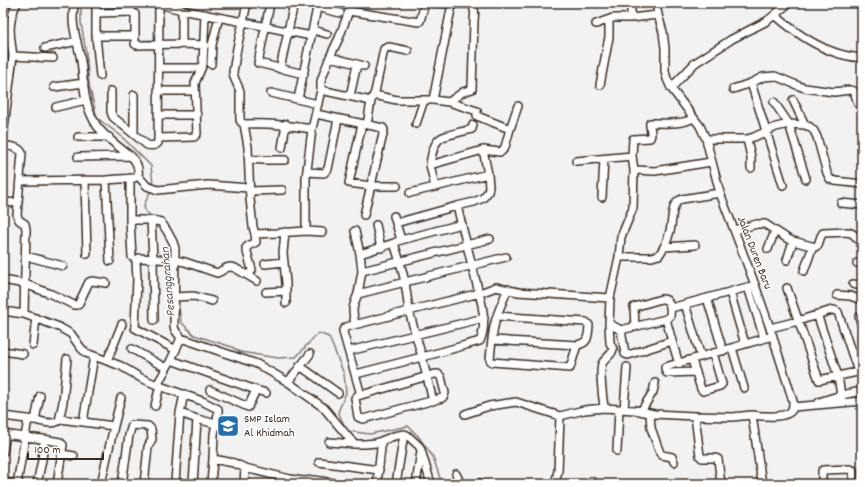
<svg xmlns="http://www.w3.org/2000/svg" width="865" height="487" font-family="Dekko,sans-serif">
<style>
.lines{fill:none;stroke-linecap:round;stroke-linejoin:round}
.stream{stroke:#827770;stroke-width:1.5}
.minor-casing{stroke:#3b2a1e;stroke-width:10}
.minor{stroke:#fff;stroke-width:7}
.labels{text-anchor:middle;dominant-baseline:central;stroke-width:3;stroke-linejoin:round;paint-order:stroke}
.street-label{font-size:12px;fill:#3b2a1e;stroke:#fff}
.poi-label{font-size:12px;fill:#3b2a1e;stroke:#fff;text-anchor:start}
.water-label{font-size:13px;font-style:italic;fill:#65574e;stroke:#fff}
</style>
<rect width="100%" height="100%" fill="#f3f2f2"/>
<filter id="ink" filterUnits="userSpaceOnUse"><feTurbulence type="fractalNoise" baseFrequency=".025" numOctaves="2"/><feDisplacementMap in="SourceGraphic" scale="8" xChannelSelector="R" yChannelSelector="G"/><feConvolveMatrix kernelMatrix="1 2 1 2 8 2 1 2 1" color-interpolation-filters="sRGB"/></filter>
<g filter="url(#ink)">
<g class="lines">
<path class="stream" d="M81,3V22L86,53L89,85L97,118L120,135L151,166L153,183V185
M151,190L144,205L145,211L151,216L155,217
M163,220H164L168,226
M178,278L179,263
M178,299L181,322L194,335L232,347L240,352L278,358L296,357L318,333L329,337L344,374L346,393L338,412L347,431L370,434L408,426L418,436L433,457L442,484"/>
<g class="minor-casing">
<path id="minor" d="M17,3C7,23 10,35 13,56L53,58
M75,3C69,22 78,42 81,61C83,74 83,87 86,100C88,109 92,118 97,126C103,134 116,145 124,151C128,154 132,156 135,161C138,166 139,170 138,176L147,186L158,190L208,185L249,188
M96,3V36H135
M155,3L182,10L243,22L247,3
M434,3L469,4L470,3
M631,3V18
M656,3L658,15L663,32L665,48V71L667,79L671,88L700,126L706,139L720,193L755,285L770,328L793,401C793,404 793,407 792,410C786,419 762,416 752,415L762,484
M317,7L340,13
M269,9L258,63L304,74
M182,10V44
M96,13L132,12L135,14V44L137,45L182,44L205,45
M775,15C792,30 810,43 831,51C841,55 852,57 862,58
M596,24L613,18H631L658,15
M313,30L327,34
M96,36L100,76
M311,36L243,22L237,48L233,72L234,77L240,91V120L241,122L244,124L248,147L250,199L253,227L255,234L277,233L306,231L322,232
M45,48L77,41
M330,57L364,66
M211,64L212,45L219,17
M159,68H201
M280,69L294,3
M751,83L763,77L775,76L799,86L805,88L834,92L850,90L854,91L858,104
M600,85L609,37V20
M54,87L84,83
M671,88L695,63L732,39L767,21L789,3
M733,89L751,83L783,185
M321,90L371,101
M111,91V112L113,117L147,145C151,146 155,146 158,143L159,4
M158,91H195
M271,93L318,104
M374,95L397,100H433L452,4
M350,96L356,69
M298,99L318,3
M433,100L449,102L477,111V116L510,129L505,147L502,151L500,152L483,150L430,165L435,187
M793,100L805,125
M449,102L463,92L472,89L474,20C475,13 475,9 471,3
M774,102L789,124L806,179
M56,107L86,100
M316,114L383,128L384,130L364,215
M159,115H197
M244,124C269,123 288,125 312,129
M362,124L349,183L371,186H397
M416,124L424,100
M367,125L371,101L375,92L384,49L389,47L408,51
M510,129L518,106
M134,133V95
M3,135L13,56
M78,137H109
M158,138L194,137L197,134L195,83L203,64L205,14
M706,139H747L754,137L776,127L789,124L805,125L810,127L814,131L817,137L827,173L830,179L835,181L862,184
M747,139L751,157V168
M3,145C10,147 19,146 22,153L17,215L19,220L25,224L26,229L24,314
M282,148L286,124
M632,156L633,139L650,138C653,133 649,128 650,123C663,123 683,125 693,118
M78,157L131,156
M249,159L264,160H285
M576,161L632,156L634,170
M430,165C431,157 434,142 441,138C445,135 466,131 472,129L473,125
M307,172L324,173L328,169L338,119
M130,178V220H151L161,222L167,231L173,242L175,248L174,326L175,330L181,338L257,364L288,382L324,408L354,444H365L376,443L394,436L404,434L407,435L419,446L421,450L431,484
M106,180L110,261
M20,181L106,180L134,178
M85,181L87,254
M249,191L282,190
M410,193L488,174
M602,197L604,159
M3,202L18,203
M841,203L862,205
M394,216L401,240
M130,220L132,257
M151,220L153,259L154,320
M396,223L457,206L474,202L483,198L488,192L489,187L488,174L483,150
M376,225L381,248
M734,230L757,224H765L788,239L793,241L815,247L818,245L821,236L823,233L848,232L853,234L862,244
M306,231V178L312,129L321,90V81L323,75L330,57L339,38L349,11L419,22L420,21L425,3
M355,231L360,254
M285,232L283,253L286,283V303
M394,243L360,254L362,271L490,239
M664,247L695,245
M768,249L775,231
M26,256L63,266
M619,257H652L659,255C664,248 668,239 670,231C673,221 670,203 682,199L720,193
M787,260L793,241
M857,263L862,264
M265,264L284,262
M804,271L813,246
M247,275L251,272L252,270L246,248L248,246L256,242L255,234
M3,280L25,284L51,294L74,305H78L89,282L92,281L106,283
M853,284L862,286
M748,287L764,338
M787,288L819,380L862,371
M266,292L286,291
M730,292L745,344
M358,294L362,271
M837,295L850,296L862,300
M174,297L194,296L212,301
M707,298L723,351
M685,304L701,357
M671,308L755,285
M3,311L24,314L59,327L71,334L81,348L86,353L121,366L141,378L157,385L202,401L218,409V414L214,434L213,459L234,463L245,468L244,484
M817,314L838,376L842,402
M497,316L586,322L589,325C588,336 589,343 577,345L570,368L492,362L490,360C491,347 492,334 495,322C498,311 503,300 508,289
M859,317L862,326
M666,319L672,341
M355,324C352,310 352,308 358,294L405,282L400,262L394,243L401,240L462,224
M609,324L621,330L666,319L670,316C671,308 670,298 661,299L634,307L635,327
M770,328L798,321L832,310H834L838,312L858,372
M621,330L625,354L628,355L672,341L679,364
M492,340L577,345
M33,345L36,318
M732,348L744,388
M132,349L166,368
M176,350L135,328L137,279L136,261L139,258L175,260L185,262L217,273C225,270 226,265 235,268L257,281
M3,351L23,354
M349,351L484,318
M171,360L256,390L248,407L210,390
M692,360L701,389L703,391L720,386L722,384L713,353
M107,361L122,324
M300,366L338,393
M696,372L667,373L666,372L665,368V367L773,336
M356,374L441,352L480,341C485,330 484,316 482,305L457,206
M288,382L310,354
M157,385L171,360L181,338
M256,390L266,393
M184,394L180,413L197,419L216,424
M361,395L435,374H438L441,377L445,393L444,396L442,398L363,419L358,417L355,398L357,396L361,395L343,332V330L346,327L440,303L480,293L496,287L518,292L610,298
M433,401L422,357L409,311L405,282L506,257
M819,402L841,395L862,391
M155,406L160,385
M793,407L862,401
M604,408C603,398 599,372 602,364C605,357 612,356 613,349L610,343L609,324L610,298L619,257L621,237L633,208L634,170L655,171L711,162
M624,409L627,367
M641,411L653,392L655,383
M650,413L651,428L660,453L662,455L672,457L674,462
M465,414L489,406L516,402L560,416
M3,416L35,420L40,396
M695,416L700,456L702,458H715L718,459L721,484
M60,419L114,426
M35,420C43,422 52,425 59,421L63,402L67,359
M83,422L94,356
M3,434L25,437L28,419
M43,439L60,442L63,445L57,484
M329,442L354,444
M617,451L619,409
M3,452L6,434
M62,454L74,456
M319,462L379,470
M245,468L290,479L304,481L314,480L340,484
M456,474L461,484
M591,481L596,484
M3,482L20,484
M175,482L180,413
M480,483L481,484
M17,484L25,437L43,439L44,441L42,460L37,484
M101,484L114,426L121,398
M122,484L129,435L132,425L148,426L151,429L152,439L148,447L144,484
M175,484V482L193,484L197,419
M211,484L213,459
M377,484L381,448V441
M396,484L404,434
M416,484L421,451
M555,484L558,471L560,416L584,410L604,408L635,410L654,414L695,416L732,417L752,415
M822,484V471L823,470L850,469L853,470V484"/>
</g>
<use href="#minor" class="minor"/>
</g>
</g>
<defs>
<g id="school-square" transform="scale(1.15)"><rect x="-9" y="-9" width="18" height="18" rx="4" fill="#1f6fb2" stroke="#fff"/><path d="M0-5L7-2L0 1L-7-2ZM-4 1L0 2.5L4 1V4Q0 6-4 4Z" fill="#fff"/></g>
</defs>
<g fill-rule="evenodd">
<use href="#school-square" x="228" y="426"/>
</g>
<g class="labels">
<g class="street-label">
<text transform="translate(754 253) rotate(69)">Jalan Duren Baru</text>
</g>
<g class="poi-label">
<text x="244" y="419">SMP Islam<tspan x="244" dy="14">Al Khidmah</tspan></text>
</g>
<g class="water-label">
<text transform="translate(169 282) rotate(-95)">Pesanggrahan</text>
</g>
</g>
<rect width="865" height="487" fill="none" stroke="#fff" stroke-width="16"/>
<rect x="8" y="8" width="849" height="471" fill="none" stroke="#3b2a1e" stroke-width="1.5" filter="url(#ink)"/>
<path d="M28 453v6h75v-6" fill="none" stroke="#3b2a1e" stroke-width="2"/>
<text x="34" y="453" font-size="12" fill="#3b2a1e" stroke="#ffffff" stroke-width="3" paint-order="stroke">100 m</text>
</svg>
